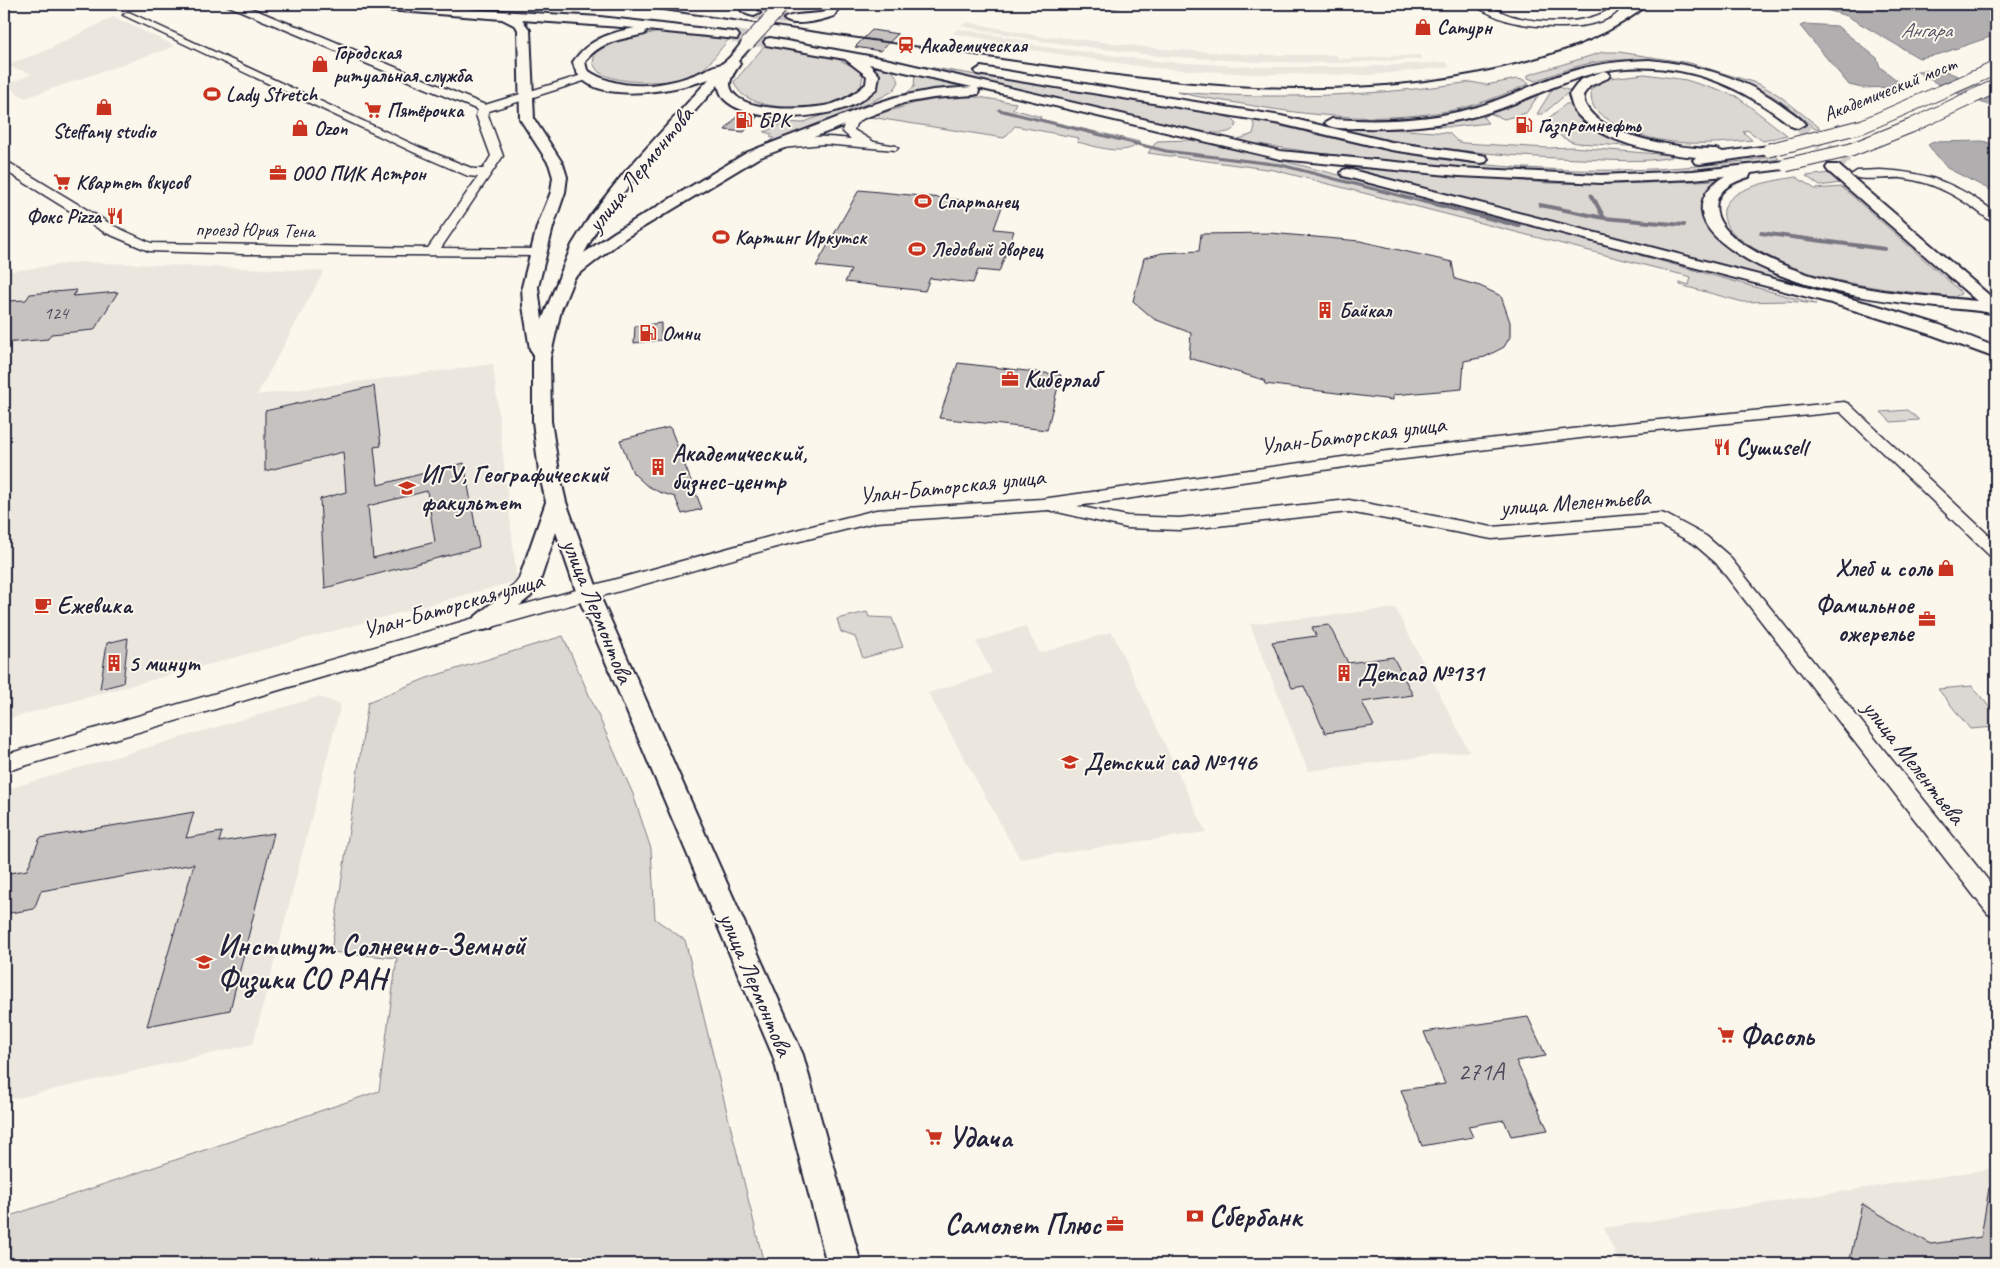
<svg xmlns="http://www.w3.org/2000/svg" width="2000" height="1268" font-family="Caveat,sans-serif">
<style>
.built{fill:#ebe7df}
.green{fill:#dbd8d3;stroke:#7e7d87}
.water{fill:#b1aeb0;stroke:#787681}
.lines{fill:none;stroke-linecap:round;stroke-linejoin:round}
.stream-far1{stroke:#787681;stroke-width:3}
.stream{stroke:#787681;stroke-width:4}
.building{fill:#c6c2c0;stroke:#22223b;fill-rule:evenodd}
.major-tunnel{stroke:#d0ccc9;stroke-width:13;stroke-dasharray:13 6;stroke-linecap:butt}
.minor-casing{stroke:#22223b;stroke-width:3}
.major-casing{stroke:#22223b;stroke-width:4}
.minor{fill:#fbf7ec;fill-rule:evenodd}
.major{fill:#fbf7ec;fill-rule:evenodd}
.rail{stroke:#22223b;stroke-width:2}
.major-bridge-casing{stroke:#22223b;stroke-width:15;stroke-linecap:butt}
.major-bridge{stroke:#fbf7ec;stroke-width:13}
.labels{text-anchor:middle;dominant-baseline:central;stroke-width:4;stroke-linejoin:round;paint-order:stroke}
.far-number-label{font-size:18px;fill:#4b4a5c}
.far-poi-label{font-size:20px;font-weight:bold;fill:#22223b;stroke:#fbf7ec;text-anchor:start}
.far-street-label{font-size:20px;fill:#22223b;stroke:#fbf7ec}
.far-water-label{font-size:21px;font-style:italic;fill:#545364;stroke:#fbf7ec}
.street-label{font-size:24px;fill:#22223b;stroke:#fbf7ec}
.poi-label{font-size:24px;font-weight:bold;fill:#22223b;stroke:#fbf7ec;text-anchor:start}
.near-number-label{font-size:25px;fill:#4b4a5c}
.near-poi-label{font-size:29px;font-weight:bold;fill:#22223b;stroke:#fbf7ec;text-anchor:start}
</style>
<rect width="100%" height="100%" fill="#fbf7ec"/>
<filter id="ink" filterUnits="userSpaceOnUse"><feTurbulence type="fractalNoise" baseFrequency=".02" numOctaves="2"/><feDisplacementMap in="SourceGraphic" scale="10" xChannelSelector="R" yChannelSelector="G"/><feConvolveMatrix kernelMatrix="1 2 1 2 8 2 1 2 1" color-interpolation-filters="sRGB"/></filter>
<g filter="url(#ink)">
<path class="built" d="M113,17L176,46L25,98L5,85L32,74L4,65L43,52Z
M967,22L1049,38L1051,36L1163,49L1257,55H1336L1339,59L1419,55L1422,59L1343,63L1259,62L1159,56L1041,41L961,26Z
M959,29L1018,39L1038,46L1156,61L1255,67H1360L1446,62L1450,67L1369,75L1252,74L1152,68L1031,50L1012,44L952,33Z
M79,262L324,271L257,395L493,364L517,581L4,720V272Z
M1395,608L1469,751L1308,771L1250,624Z
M1025,626L1040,653L1112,632L1206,832L1020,859L928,693L992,673L976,642Z
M318,697L341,704L253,1044L4,1101V790Z
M1996,1168V1264H1620L1604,1228Z"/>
<path class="green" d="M1066,4H1128C1111,13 1083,11 1066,4Z
M664,32L729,39C720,49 711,63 701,71C683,85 618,86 599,72C596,70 595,66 593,63L595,53C621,37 633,35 664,32Z
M766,44C802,50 834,51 863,74L861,87C856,90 851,95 845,98C818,111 768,112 743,95C739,92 736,87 734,82Z
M1603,52H1619L1690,63L1759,84L1780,96L1820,128L1815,129C1800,116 1784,102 1767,93C1721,70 1647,54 1597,62C1576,65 1555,74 1535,81L1528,78V75Z
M866,57L1212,113L1231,118L1237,124C1231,137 1213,133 1201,131Z
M865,62C879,65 894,66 899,82L893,91L882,97L773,143L770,142L774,138L770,137L772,134L764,132L787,122L802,123L845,106L876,86Z
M915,74L962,87L959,89L929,91L903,96L914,87Z
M1645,74L1686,80L1736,96L1787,135L1763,141L1747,130L1743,132L1752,140C1705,145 1650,148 1609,120C1604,117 1595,111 1593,105C1591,101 1591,94 1591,89L1609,78Z
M1517,79L1524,80L1529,84C1505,94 1479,105 1453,110C1381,124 1309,116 1237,103C1217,100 1197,97 1177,92C1276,100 1373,96 1471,82L1486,85Z
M1555,85L1570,91L1543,114H1537Z
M1536,92L1540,93L1526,113L1504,119L1487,112Z
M949,97H978L1016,103L1013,109L1041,117L1040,119L1140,142C1125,158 1096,146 1077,142L1079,138L1015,126L1004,138L870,117L915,103Z
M1566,104H1571C1587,129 1616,136 1643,147L1577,143C1565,141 1552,131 1545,121Z
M1485,114L1488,115L1483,117L1488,123L1453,127L1423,126Z
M1251,119C1313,133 1376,150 1440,159C1548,175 1668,174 1776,156L1779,159C1662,178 1545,176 1428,165C1363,159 1300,152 1236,140L1253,134L1255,126Z
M1333,125L1449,133L1457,141L1463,143L1548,148L1572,147L1670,155L1672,157C1643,163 1610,160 1580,159C1493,156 1412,147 1327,127Z
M1191,140L1280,160L1640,252L1639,255L1816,304L1788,301L1743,302L1680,285V282L1689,285L1691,277L1274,170L1148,153L1157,141Z
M1347,167L1548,183L1620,184L1720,180L1707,196L1730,245L1849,292V300L1599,234L1345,170Z
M1830,173L1840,183L1820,186L1806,176Z
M1796,177L1815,189L1842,187L1959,290L1961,294L1954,297C1883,289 1803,283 1743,241C1733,234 1722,224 1724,210C1728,187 1777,180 1796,177Z
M1908,410L1919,420L1891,422L1881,412Z
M867,612L869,617L892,618L903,647L863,658L855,637L841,632L837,619Z
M563,636L633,794L651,849L655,919L685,940L764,1264H4V1218L379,1091L397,958L331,952L368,702L427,678Z
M1972,686L1996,715V727L1970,729L1938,689Z"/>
<path class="water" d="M1806,4H1996V35L1940,54L1919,58L1847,16Z
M1805,24L1837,26L1877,58L1880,67L1903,85L1896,87L1862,88L1849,85L1800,26Z
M1943,70L1996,92V108L1946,89L1916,71Z
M1983,141L1996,145V193L1947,168L1928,145L1933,142Z"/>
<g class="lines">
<path class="stream-far1" d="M999,110L1166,151L1281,165L1428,203
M1591,195L1595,203"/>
<path class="stream" d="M1423,201L1519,226
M1595,201L1604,218
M1540,205L1604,218L1684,225
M1761,233L1885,249"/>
</g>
<path class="building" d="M872,30L898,34L880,51L855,47Z
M739,114L758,116L744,132L725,130Z
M859,190L1003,204L994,229L1014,231L999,272L978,270L973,283L930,278L925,291L845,282L851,270L816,266Z
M1270,233L1360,241L1452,262L1455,279L1480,286L1501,296L1510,322V337L1504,347L1485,357L1464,361L1462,389L1393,395V400L1265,384L1264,380L1189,358L1191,333L1154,319L1133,301L1144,258L1162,253L1199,251L1201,234Z
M77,290L73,296L118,292L94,330L51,334L48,339L4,343V307L8,301L26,300L30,294Z
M661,323V340L634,343L635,326Z
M958,363L1061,375L1047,430L939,418Z
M374,386L381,446L374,447L378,485L464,463L479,547L325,588L320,499L346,492L343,452L265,471V411ZM427,491L435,542L373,558L368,506Z
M670,427L702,509L682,514L675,497L659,492L646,485L633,473L620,440Z
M1329,625L1348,663L1393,657L1413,695L1362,702L1374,726L1325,733L1304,686L1292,688L1272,642L1316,636L1312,627Z
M128,638L123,683L100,689L107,643Z
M194,812L186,838L222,832L219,842L274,833L230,1010L147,1026L194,864L41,891L34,909L4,914V874L27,870L40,838Z
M1528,1017L1546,1056L1516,1061L1548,1130L1511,1136L1504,1120L1468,1126L1473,1137L1422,1146L1401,1090L1445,1084L1424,1032Z
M1989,1188L1996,1189V1264H1849L1862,1204L1931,1244L1981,1237Z"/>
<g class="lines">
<path class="major-tunnel" d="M754,13L790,19
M733,36L770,42
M1798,124L1846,165"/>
<g class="minor-casing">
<path id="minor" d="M224,4C248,2 276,21 300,27L485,105L582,75H590L591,77L590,79L489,111L488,115L503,156L441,248L537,249L542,250L544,253L542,256L244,254L149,251L104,232L4,170V161L8,162L114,226L151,243L428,248L478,177L468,176L413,152L123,15L128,12L131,13L421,148L474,169H483L491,156L476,115L478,110Z
M1483,4C1493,7 1502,13 1512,16C1541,24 1581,25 1607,11V4H1617V12C1596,33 1535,28 1508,21C1498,18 1489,13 1480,9L1478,7Z
M867,108L873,111L856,124L854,130L874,142L896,146L898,148L896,150L823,144L782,148L776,145C788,133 834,137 851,139L842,131C845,119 855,111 867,108Z
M1880,170C1928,172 1958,184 1996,213V223L1992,222C1964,200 1937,182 1901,178C1890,177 1857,182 1851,175L1857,171Z
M1844,402L1849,404L1996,542V558L1990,556L1840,412L1597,436L1379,462L1077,506L1127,516L1179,518L1349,500L1492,527L1661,513L1667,515L1706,536L1728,555L1996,890V917L1988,914L1716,563L1694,544L1659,525L1492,539L1349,512L1179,530L1127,528L1049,510L876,522L776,547L471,633L4,772V755L471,619L776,535L876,510L1042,499L1379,452L1597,426Z"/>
</g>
<g class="major-casing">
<path id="major" d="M342,4H382L600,17L733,32L737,33L739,36L737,39L646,30L645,34C623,39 599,41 585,62L587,70C623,95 675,86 712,67C716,65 721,65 723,63C731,58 738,47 744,40L748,39L754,43L738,61L740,64C736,70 730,77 730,85C734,115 812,110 833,104C845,100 856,93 866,84L867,76L845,59L766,45L764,42L766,39L770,38L885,59L1280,151L1459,168L1601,175L1693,171L1786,161L1791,162L1793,165L1791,168L1751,173L1749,177C1736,181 1721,187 1717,201C1709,234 1767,258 1790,268C1849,291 1915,295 1977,301L1828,171L1826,168L1828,165H1838L1996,301V314C1974,309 1951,309 1928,306C1863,298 1791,289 1735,252C1721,242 1704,230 1702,212C1700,196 1712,183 1725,176L1693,179L1601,183L1459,176L1280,159L978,88L979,91L978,94L973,95L933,98L904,103L758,158L625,238L574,278L561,310L550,358L551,421L559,472L566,502L599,594L803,1055L861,1264H827L773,1056L577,594L556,532L540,581L531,596L492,628L484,630L476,628L473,622L476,616L515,584L519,579L546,502L539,472L533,421V353L530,349L523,306L522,287L537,227L551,192L553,177L549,164L520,119L518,30L516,26L502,19L348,7ZM522,20L635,28C609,33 588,40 573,62C582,110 678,90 709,79L624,173L590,216L572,245L542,320L538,287L553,227L565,192L567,177L563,164L534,119L530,30ZM869,64L972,87L933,90L896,97L862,108L748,152L615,232L584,253L602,220L634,179L718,85C719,89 721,95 724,99C749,124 818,119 848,107C859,103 868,96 877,88L879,75Z
M738,4H750L760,13L754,16C747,15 740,12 738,4Z
M829,4H841L834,16C822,20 793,28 784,19C791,13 814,15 825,12Z
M1649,60C1699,65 1747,78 1787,109C1793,113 1800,118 1805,124L1798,128L1793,127C1743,87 1692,64 1626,68C1579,71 1540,95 1496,110C1452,125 1404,129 1358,128C1349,128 1331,130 1325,123L1332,119C1380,122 1430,121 1477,107C1507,98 1536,83 1566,73C1593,64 1620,61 1649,60Z
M981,67L1281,116L1391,142L1481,155L1486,156L1488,159L1486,162L1481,163L1391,150L1281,124L977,74L975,71Z
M1604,71L1608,72L1610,75L1608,78L1590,86L1583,95C1584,99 1584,103 1586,106C1603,138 1684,149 1716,149L1723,152L1769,146L1776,150L1769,154L1700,164L1695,163L1693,160L1696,157C1659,154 1597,142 1574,110C1572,106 1571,100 1569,95L1580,80Z
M1348,169L1875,305L1940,325L1996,347V358L1927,333L1831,303L1343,176L1341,173L1343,170Z"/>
</g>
<use href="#minor" class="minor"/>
<use href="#major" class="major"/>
<path class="rail" d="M622,4C728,19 834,35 941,50C1133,78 1335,114 1527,61C1572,49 1614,34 1650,4"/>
<g class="major-bridge-casing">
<path id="major-bridge" d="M748,43L780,8
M1769,150L1863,126L1996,68
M1786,165L1851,150L1911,126L1996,86"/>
</g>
<use href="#major-bridge" class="major-bridge"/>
</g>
</g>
<defs>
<g id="shop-bare" transform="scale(1.35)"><path d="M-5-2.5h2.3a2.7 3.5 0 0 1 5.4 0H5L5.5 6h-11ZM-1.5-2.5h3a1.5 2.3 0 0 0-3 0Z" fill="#c8321e" stroke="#fbf7ec" stroke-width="2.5" paint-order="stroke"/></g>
<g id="station-bare" transform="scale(1.35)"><path d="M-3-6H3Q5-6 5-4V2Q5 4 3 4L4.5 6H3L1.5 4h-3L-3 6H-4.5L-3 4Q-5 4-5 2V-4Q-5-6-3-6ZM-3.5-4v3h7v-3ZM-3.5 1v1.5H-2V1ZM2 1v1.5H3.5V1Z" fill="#c8321e" stroke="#fbf7ec" stroke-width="2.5" paint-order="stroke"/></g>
<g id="stadium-bare" transform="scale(1.35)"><path d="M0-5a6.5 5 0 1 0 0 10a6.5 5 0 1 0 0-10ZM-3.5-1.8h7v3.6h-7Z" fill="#c8321e" stroke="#fbf7ec" stroke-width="2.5" paint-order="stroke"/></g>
<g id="supermarket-bare" transform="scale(1.35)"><path d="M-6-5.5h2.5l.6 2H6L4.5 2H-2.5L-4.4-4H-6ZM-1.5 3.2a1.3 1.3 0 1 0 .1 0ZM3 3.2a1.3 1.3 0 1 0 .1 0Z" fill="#c8321e" stroke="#fbf7ec" stroke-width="2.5" paint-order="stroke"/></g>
<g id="fuel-bare" transform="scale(1.35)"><path d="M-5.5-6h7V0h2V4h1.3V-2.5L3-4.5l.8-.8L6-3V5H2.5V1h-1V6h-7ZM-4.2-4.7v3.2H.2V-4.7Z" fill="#c8321e" stroke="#fbf7ec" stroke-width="2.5" paint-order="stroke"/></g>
<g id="office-bare" transform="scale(1.35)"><path d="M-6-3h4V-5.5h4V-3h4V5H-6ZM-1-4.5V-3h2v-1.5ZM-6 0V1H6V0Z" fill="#c8321e" stroke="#fbf7ec" stroke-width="2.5" paint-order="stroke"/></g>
<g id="restaurant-bare" transform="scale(1.35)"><path d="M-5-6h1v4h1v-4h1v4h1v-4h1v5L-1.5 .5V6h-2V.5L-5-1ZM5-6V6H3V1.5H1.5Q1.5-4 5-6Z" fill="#c8321e" stroke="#fbf7ec" stroke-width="2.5" paint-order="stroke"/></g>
<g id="building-bare" transform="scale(1.35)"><path d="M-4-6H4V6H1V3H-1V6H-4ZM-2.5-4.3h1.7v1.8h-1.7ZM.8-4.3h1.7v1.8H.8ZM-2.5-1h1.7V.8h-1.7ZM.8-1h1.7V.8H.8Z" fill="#c8321e" stroke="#fbf7ec" stroke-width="2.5" paint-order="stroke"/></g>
<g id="university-bare" transform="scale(1.35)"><path d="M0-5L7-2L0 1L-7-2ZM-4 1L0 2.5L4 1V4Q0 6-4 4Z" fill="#c8321e" stroke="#fbf7ec" stroke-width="2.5" paint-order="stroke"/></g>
<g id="cafe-bare" transform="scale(1.35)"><path d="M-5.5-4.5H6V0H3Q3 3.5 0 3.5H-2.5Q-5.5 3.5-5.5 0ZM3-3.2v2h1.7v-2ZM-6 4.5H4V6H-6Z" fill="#c8321e" stroke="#fbf7ec" stroke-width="2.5" paint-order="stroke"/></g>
<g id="school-bare" transform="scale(1.35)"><path d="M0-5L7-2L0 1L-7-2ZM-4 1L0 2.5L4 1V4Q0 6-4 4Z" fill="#c8321e" stroke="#fbf7ec" stroke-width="2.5" paint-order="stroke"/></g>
<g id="bank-bare" transform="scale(1.35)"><path d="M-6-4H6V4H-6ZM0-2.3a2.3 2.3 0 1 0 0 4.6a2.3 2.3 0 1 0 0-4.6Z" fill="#c8321e" stroke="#fbf7ec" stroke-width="2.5" paint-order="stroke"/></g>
</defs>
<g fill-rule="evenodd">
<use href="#shop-bare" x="1423" y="27"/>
<use href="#station-bare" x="906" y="45"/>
<use href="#shop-bare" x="320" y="64"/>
<use href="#stadium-bare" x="212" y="94"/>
<use href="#shop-bare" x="104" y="107"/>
<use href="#supermarket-bare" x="373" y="110"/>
<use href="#fuel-bare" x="744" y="120"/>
<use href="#fuel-bare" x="1524" y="125"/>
<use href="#shop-bare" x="300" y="128"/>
<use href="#office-bare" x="278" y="173"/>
<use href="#supermarket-bare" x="62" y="182"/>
<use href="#stadium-bare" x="923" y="201"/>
<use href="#restaurant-bare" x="115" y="216"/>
<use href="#stadium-bare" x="721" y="237"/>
<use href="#stadium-bare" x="917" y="249"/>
<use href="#building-bare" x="1325" y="310"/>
<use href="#fuel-bare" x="648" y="333"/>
<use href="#office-bare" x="1010" y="379"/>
<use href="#restaurant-bare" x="1722" y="447"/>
<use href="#building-bare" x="658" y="467"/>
<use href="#university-bare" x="407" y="488"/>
<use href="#shop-bare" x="1946" y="568"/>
<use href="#cafe-bare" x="43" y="605"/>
<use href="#office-bare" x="1927" y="619"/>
<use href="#building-bare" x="114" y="663"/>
<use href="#building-bare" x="1344" y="673"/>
<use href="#school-bare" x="1070" y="762"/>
<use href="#university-bare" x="204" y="962"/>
<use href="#supermarket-bare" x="1726" y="1035"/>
<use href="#supermarket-bare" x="934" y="1137"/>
<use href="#bank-bare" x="1195" y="1216"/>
<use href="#office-bare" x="1115" y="1224"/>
</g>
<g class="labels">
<g class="far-number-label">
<text x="56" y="313">124</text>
</g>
<g class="far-poi-label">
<text x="1437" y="27">Сатурн</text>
<text x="920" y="45">Академическая</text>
<text x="334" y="52">Городская<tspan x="334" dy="23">ритуальная служба</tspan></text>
<text x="226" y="94">Lady Stretch</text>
<text x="387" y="110">Пятёрочка</text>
<text x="758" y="120">БРК</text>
<text x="1538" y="125">Газпромнефть</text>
<text x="314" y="128">Ozon</text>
<text x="104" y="131" text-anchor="middle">Steffany studio</text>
<text x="292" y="173">ООО ПИК Астрон</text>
<text x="76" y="182">Квартет вкусов</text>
<text x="937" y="201">Спартанец</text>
<text x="101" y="216" text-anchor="end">Фокс Pizza</text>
<text x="735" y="237">Картинг Иркутск</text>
<text x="931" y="249">Ледовый дворец</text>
<text x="1339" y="310">Байкал</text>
<text x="662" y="333">Омни</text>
</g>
<g class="far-street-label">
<text transform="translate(1890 89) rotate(-22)">Академический мост</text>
<text transform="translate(255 230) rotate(1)">проезд Юрия Тена</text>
</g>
<g class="far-water-label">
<text x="1926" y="30">Ангара</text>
</g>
<g class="street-label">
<text transform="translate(640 169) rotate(-51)">улица Лермонтова</text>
<text transform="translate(1353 435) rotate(-7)">Улан-Баторская улица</text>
<text transform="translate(952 486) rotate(-6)">Улан-Баторская улица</text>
<text transform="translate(1575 502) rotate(-4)">улица Мелентьева</text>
<text transform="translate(453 605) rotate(-16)">Улан-Баторская улица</text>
<text transform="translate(598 611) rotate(68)">улица Лермонтова</text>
<text transform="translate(1914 762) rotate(52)">улица Мелентьева</text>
<text transform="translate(756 984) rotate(67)">улица Лермонтова</text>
</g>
<g class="poi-label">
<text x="1024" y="379">Киберлаб</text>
<text x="1736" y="447">Сушиsell</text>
<text x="672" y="453">Академический,<tspan x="672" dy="28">бизнес-центр</tspan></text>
<text x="421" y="474">ИГУ, Географический<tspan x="421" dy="28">факультет</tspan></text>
<text x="1932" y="568" text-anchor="end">Хлеб и соль</text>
<text x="57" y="605">Ежевика</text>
<text x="1913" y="605" text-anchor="end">Фамильное<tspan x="1913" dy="28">ожерелье</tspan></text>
<text x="128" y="663">5 минут</text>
<text x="1358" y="673">Детсад №131</text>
<text x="1084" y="762">Детский сад №146</text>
</g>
<g class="near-number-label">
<text x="1481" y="1072">271А</text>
</g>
<g class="near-poi-label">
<text x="218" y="945">Институт Солнечно-Земной<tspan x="218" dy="33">Физики СО РАН</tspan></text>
<text x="1740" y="1035">Фасоль</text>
<text x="948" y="1137">Удача</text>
<text x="1209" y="1216">Сбербанк</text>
<text x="1101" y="1224" text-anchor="end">Самолет Плюс</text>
</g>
</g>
<rect width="2000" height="1268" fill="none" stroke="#fbf7ec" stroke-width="20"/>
<rect x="10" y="10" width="1980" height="1248" fill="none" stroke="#22223b" stroke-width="2" filter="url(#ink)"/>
</svg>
